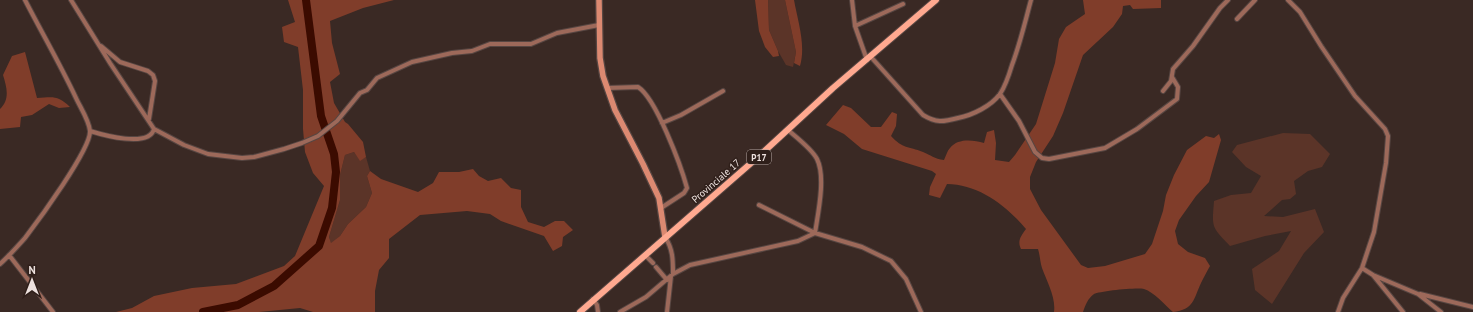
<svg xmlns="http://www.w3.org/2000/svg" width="1473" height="312" font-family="'PT Sans',sans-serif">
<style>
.green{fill:#5b3428}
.forest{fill:#803d2a}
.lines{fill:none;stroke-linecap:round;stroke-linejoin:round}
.river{stroke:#3b0b00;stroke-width:8}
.street-casing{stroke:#574642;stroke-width:6}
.secondary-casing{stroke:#574642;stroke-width:8}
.primary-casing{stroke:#574642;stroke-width:8}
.street{stroke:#9d695a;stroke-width:4}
.secondary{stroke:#dc8971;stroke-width:5.5}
.primary{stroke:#ffa990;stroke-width:6}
.labels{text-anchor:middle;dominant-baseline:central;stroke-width:3;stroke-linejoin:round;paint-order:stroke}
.shield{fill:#2f1f1a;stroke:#b4a7a3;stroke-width:1}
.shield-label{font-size:9px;font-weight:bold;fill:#ede1de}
.street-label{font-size:10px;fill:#ede1de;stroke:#2f1f1a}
</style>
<rect width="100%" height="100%" fill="#3a2924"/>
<path class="green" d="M768,0H785L796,52L793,67L786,65L778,51L769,30Z
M1283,133L1310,134L1330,154L1322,167L1308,171L1294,181L1296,194L1290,199L1282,200L1264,216L1283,217L1315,209L1324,232L1304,253L1272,304L1255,290L1252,269L1279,251L1291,231L1265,236L1230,246C1211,226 1212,228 1214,201L1231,195L1251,193L1261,176L1246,167L1232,152L1237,145Z
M354,152L360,160L366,157L370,171L367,176L372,193L366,207L348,224L340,236L331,244L329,237L340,200V175L345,155Z"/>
<path class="forest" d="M288,0H394L363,8L330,21L332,43L340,74L330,82L334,103L345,122L348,124L363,142L366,157L360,161L354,152L345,155L340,175V200L329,237L331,243L340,236L348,224L366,207L372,193L367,176L370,171L381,179L418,192L433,183L439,172H459L473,169L479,176L488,181L501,178L511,188L521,190V207L528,222L544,227L555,221H564L573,230L563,237L562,246L553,251L544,236L501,221L490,214L467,211L420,215L389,239V258L379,270L375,291V312H313L300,308L259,312H116L132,308L154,296L192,288L236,284L284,266L295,256L324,186L313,173L305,152L303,129V90L298,47L284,42L282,27L295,22Z
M755,0H768L769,30L778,51L779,56L773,57L765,47L759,31Z
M785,0H794C798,22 806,45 800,66L794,63L796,52Z
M1083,0H1161V8L1133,9L1130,5L1123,6L1122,14L1113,27L1083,55L1063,113L1053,136L1036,162L1030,177V189L1041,210L1081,265L1088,268L1105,266L1145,254L1152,244L1163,211L1166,195L1174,175L1187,150L1206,136L1214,138L1219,134L1221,140L1209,182L1196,196L1179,220L1175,231L1178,244L1188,252L1205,258L1210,266C1207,271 1204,277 1201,283C1194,298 1194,310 1173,312C1165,305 1154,292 1144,289C1138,287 1100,291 1094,294C1088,298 1085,306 1083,312H1054C1056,297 1047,282 1042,268C1040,262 1040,255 1038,249H1021C1017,241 1021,236 1026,229C1007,206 978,184 947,184L940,198L929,195L930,187L936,174L932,171L862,149L844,134L826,125L843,105L851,108L871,127H881L892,112L897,114L896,126L891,136C903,149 908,146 923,152C931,155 934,159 944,160C946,156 947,151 950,148C958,138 973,140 984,143L987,132L994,130L996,143L995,160L1009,162L1015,155L1036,124L1055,63L1059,39L1066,27L1085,14Z
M25,52L37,98C53,97 58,95 70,107L59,108L49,104L32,115L21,117L20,127L0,129V109C10,99 7,88 3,75L12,56Z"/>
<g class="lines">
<path class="river" d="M203,312L238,305L274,286L319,246L332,208L336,172L334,154L321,116L306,0"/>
<g class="street-casing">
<path id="street" d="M71,0L110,63L154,129L184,145L208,154L242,158L254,157L284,149L302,143L318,136L337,121L360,93L367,90L377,78L412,62L452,53L472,51L490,44H531L557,33L599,25
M852,0L855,26L867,60
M1288,0L1300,12L1321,46L1355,96L1385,129L1388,136L1386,163L1374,232L1362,268L1343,298L1338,312
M1237,19L1255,0
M855,26L903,4
M101,46L120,62L148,71L153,75L155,81L149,119
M871,57L923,115C936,123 943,122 958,118C973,115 991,106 1000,94C1006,85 1009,75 1012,65C1020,44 1025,22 1031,0
M607,88L638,87C656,98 681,166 687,188L684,193L661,208
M1163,91L1171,81L1173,69L1193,46L1220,8L1228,0
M1000,94L1019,121L1035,152L1042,158L1049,159L1105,148L1137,129L1177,99L1178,87L1172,77
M662,123L681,115L723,91
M90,131C103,135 149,148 154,129
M759,205L815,233L862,247L891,261L906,279L921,312
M665,237C673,249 673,260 673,274
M9,255L53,312
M645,255L653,263
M0,264C9,256 17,247 25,238C38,221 91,149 90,131C89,120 80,107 76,98C60,64 42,33 25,0
M656,267L667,280
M1362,268L1373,275L1418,294L1441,312
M1373,275L1403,312
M1420,294L1473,307
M593,299L597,305L598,312
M620,312L646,297L673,274L690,265L798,241L815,233C818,213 826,177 817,159C812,149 796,137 788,130
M667,312L671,276"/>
</g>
<g class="secondary-casing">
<path id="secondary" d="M599,0L600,58L603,76L615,110L643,164L659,198L665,237"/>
</g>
<g class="primary-casing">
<path id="primary" d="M580,312L758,157L833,88L936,0"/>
</g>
<use href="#street" class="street"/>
<use href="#secondary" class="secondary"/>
<use href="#primary" class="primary"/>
</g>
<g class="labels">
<rect class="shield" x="747" y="150" width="24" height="14" rx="3"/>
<g class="shield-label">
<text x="759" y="157">P17</text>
</g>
<g class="street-label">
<text transform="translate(716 181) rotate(-41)">Provinciale 17</text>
</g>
</g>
<g transform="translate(32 280)" stroke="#2f1f1a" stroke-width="3" paint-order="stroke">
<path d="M0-3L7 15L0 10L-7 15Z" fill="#ede1de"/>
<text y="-6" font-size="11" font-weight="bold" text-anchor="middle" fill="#ede1de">N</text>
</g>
</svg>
